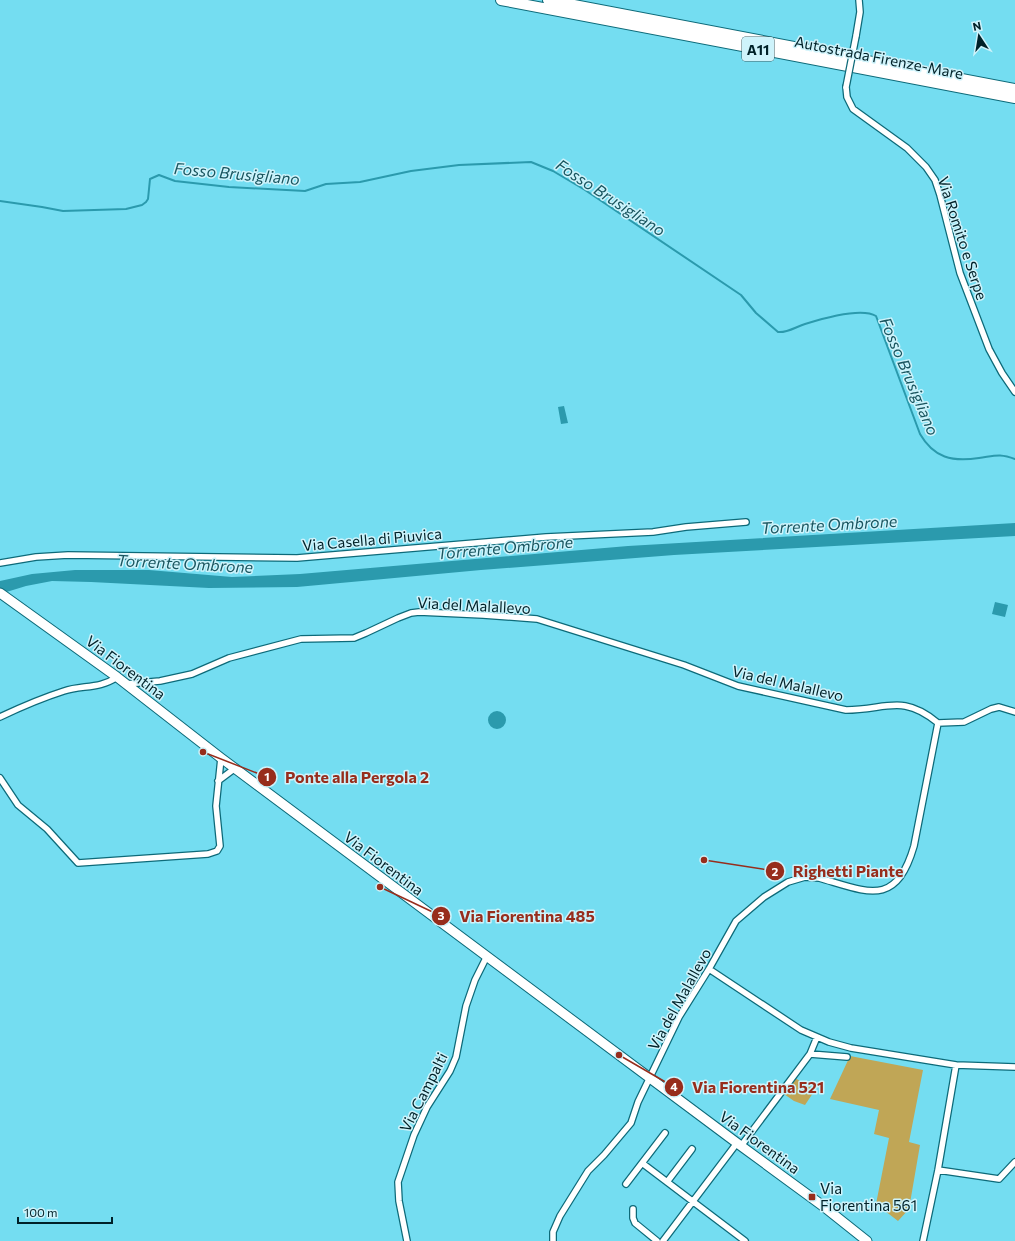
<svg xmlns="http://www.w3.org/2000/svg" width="1015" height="1241" font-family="Commissioner,sans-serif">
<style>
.green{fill:#c0a656}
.water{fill:#2b9aad}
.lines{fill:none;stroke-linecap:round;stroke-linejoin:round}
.stream{stroke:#2b9aad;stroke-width:2}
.minor-casing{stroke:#0d6a79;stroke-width:8}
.primary-casing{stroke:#0d6a79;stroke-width:11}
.motorway-casing{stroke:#0d6a79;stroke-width:12}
.minor{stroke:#fff;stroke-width:5.5}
.primary{stroke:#fff;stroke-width:9}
.motorway{stroke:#fff;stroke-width:10}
.minor-bridge-casing{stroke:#0d6a79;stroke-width:8;stroke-linecap:butt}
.minor-bridge{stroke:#fff;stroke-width:5.5}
.poi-dot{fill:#972d1c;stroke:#cef3fb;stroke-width:1.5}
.labels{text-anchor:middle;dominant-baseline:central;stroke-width:3;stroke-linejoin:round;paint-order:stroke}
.shield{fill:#cef3fb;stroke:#3e6067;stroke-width:1}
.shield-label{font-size:14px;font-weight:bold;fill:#002128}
.street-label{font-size:15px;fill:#002128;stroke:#cef3fb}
.poi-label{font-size:15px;fill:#002128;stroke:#cef3fb;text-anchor:start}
.water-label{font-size:16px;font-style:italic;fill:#19555f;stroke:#cef3fb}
.leader{fill:none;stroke:#972d1c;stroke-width:1.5}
.callout-dot{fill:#972d1c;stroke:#cef3fb;stroke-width:1.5}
.mark-label{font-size:12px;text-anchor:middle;font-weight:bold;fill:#fff}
.callout-label{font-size:16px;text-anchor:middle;font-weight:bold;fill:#972d1c;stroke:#cef3fb;stroke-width:3;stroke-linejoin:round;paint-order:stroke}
</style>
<rect width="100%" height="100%" fill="#74ddf1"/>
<path class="green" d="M850,1056L923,1070L909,1142L920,1145L909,1209L898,1221L876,1204L889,1138L874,1134L879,1110L830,1099Z
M795,1078L815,1090L805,1105L794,1101L784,1094Z"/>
<path class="water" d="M564,406L568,423L561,424L558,407Z
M1015,523V536L674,555L481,570L297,587L209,588L91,582L52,581L26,586L0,594V581L32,574L75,570H149L232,577L300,574L628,546Z
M995,602L1008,605L1005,617L992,614Z
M488 720a9 9 0 1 1 18 0a9 9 0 1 1-18 0Z"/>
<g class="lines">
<path class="stream" d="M0,201L42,207L63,211L126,209L142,205L146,202L148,199L150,179L159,175L175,181L229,187L305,191L326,184L360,182L411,171L459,165L531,162L553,171L585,190L741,295L756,313L778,332C788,333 795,327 805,324C821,319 861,307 876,316L920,434C934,458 952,462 979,458C994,456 1000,453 1015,459"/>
<g class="minor-casing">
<path id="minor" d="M856,36L860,12L859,0
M846,87L847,97L853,109L907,148L926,167L935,180L940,195L960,273L989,349L1002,373L1015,392
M0,563L36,557L68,555L297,558L546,537L653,532L686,527L746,522
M126,684L160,681L192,674L229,658L301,639L354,638L366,633L398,618L411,613L419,612L483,615L537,619L684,665L738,686L846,710C886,710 902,693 938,723L914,846C896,908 868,892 819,878L805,877L788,882L764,897L736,921L709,969L679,1017L638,1102L631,1123L604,1155L588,1171L560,1216L553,1232V1241
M0,717C21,707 42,698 64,691C82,685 100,689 117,677
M938,723L964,722L991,709L999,707L1015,712
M0,778L18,805L47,829L78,863L208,854L217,851L220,846L216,806L221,758
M218,781L234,769
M709,969L801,1030L829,1042L851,1048L956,1065L1015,1067
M810,1054L847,1057
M741,1146L810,1054L817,1037
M642,1163L745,1241
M938,1170L999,1179L1015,1162
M667,1182L692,1149
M626,1184L665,1133
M633,1209V1218L635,1223L657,1241
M407,1241L399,1201L398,1182L414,1135L427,1107L450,1071L456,1057L466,1006L475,980L487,956
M663,1241L737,1143
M923,1241L938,1170L956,1065"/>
</g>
<g class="primary-casing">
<path id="primary" d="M0,593L117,677L221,758L737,1143L823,1206L867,1241"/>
</g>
<g class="motorway-casing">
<path id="motorway" d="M501,0L1015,98
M548,0L1015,89"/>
</g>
<use href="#minor" class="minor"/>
<use href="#primary" class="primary"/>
<use href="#motorway" class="motorway"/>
<g class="minor-bridge-casing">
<path id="minor-bridge" d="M846,87L856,36"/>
</g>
<use href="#minor-bridge" class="minor-bridge"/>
</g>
<rect class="poi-dot" x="808" y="1193" width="8" height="8" rx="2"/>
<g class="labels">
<rect class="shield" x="742" y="37" width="32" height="24" rx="3"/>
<g class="shield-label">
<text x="758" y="49">A11</text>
</g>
<g class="street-label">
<text transform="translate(879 57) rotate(11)">Autostrada Firenze-Mare</text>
<text transform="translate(963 238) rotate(72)">Via Romito e Serpe</text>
<text transform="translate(372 539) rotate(-5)">Via Casella di Piuvica</text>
<text transform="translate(474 605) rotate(3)">Via del Malallevo</text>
<text transform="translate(126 667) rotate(37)">Via Fiorentina</text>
<text transform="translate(788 683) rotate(13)">Via del Malallevo</text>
<text transform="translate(384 863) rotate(37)">Via Fiorentina</text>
<text transform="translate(679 999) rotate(-61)">Via del Malallevo</text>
<text transform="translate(423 1092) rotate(-63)">Via Campalti</text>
<text transform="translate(760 1142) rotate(36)">Via Fiorentina</text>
</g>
<g class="poi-label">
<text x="820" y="1188">Via<tspan x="820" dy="17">Fiorentina 561</tspan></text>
</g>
<g class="water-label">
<text transform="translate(237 173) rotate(5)">Fosso Brusigliano</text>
<text transform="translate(611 197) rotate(33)">Fosso Brusigliano</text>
<text transform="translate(910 376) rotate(67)">Fosso Brusigliano</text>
<text transform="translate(829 524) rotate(-3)">Torrente Ombrone</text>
<text transform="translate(505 547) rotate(-5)">Torrente Ombrone</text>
<text transform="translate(185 563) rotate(3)">Torrente Ombrone</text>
</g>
</g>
<path class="leader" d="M203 752L267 777M704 860L775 871M380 887L441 916M619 1055L674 1087"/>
<g class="callout-dot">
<circle cx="203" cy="752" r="4"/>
<circle cx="704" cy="860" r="4"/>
<circle cx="380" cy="887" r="4"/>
<circle cx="619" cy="1055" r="4"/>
<circle cx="267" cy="777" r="10"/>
<circle cx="775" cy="871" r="10"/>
<circle cx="441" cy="916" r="10"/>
<circle cx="674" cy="1087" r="10"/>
</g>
<g class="mark-label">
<text x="267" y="781">1</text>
<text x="775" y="876">2</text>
<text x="441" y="920">3</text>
<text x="674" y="1091">4</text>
</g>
<g class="callout-label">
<text x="357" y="783">Ponte alla Pergola 2</text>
<text x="848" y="877">Righetti Piante</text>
<text x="527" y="922">Via Fiorentina 485</text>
<text x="758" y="1093">Via Fiorentina 521</text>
</g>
<g transform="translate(979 36) rotate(348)" stroke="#cef3fb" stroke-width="3" paint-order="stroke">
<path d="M0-3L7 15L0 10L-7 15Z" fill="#002128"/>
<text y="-6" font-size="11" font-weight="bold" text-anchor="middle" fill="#002128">N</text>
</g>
<path d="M18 1217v6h94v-6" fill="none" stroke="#002128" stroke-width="2"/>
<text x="24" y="1217" font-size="12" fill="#002128" stroke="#cef3fb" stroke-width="3" paint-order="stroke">100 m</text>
</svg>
